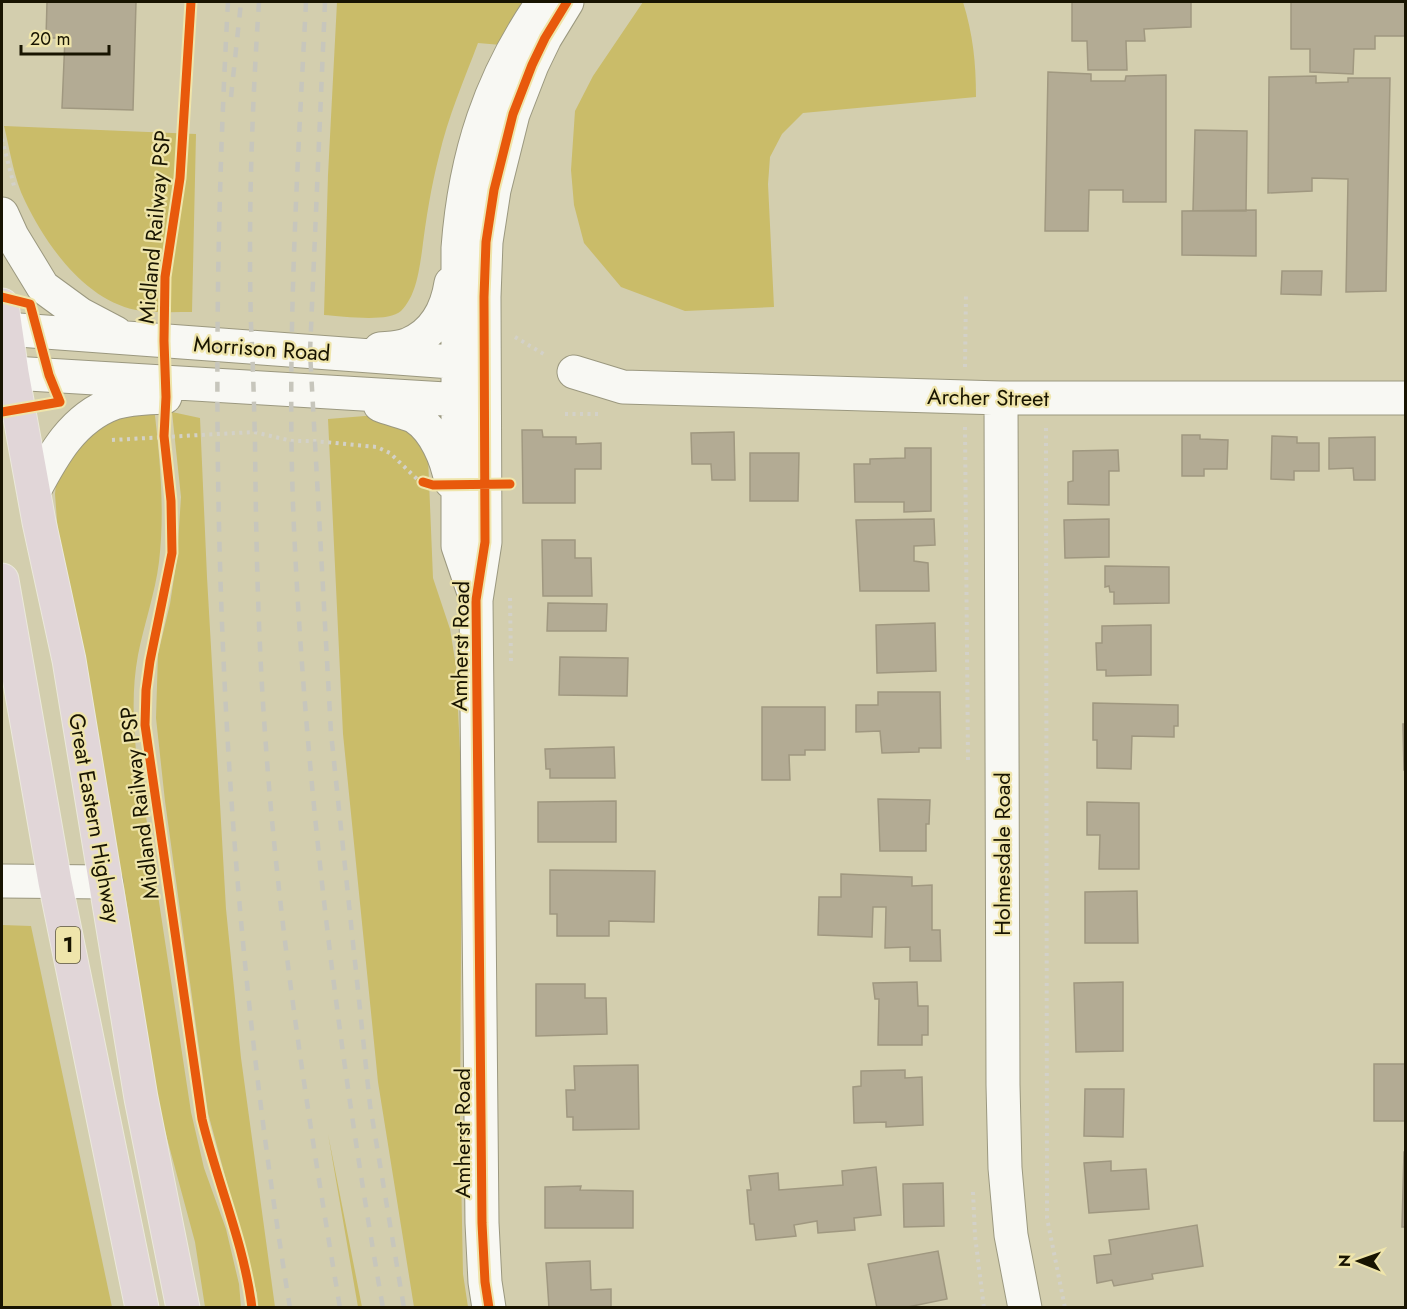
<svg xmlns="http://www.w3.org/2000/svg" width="1407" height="1309" font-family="Jost,sans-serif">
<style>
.green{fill:#cabc69}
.building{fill:#b3ab94;stroke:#a09880;stroke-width:1.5}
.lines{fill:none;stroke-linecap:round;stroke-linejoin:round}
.minor-casing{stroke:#9b987f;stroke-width:35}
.tertiary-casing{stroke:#9b987f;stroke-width:35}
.trunk-casing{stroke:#ebe9db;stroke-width:35}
.path{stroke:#d3d1c8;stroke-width:4;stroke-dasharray:3 4.5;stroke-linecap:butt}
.minor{stroke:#f8f8f3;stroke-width:33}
.tertiary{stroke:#f8f8f3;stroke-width:33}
.trunk{stroke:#e1d6d8;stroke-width:33}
.rail{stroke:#c7c6bc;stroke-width:4.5;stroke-dasharray:10 10;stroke-linecap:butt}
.cycleway-casing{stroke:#efe5ab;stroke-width:13}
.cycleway{stroke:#e8590c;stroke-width:9}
.labels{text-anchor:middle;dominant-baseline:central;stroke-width:4.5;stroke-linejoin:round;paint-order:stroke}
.shield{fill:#efe5ab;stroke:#585334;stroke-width:1.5}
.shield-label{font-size:21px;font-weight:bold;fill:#181401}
.street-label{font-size:22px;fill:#181401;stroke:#efe5ab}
</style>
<rect width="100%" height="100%" fill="#d3ceae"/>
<path class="green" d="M337,2H543L514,46L478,43C464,80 448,117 439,156C431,187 426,219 422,251C419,271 416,296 401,311C388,323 342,316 324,315L328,175Z
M643,2H963C973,35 976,62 976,97L803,113L782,134L770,157L768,184L774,307L685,311L621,287L584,243L574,205L571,170L575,111L593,76Z
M4,126L196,134L192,312C174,312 154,313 136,310C85,300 46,245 25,201C14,179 10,150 4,126Z
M154,407C160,459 165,510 159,562C155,594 144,624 138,655C132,687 133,719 136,751L191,1112L204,1168L226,1229L239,1284L241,1307H205L195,1242L158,1105L124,887L60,561L55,494L57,473L85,426Z
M172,412L200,418L207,577L226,909L241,1058L275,1307H258L257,1294L208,1113L165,801L156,718L158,654L170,604L177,558L181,497Z
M365,416H394L420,437L428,457L433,578L450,629L456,666L462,795L460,1119L463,1274L468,1307H414L378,1082L343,734L328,419Z
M2,925L31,926L112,1307H2Z
M328,1134L362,1307H358Z"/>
<path class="building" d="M47,2H136L133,110L62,108L65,38H46Z
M1072,2H1191V27L1144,29L1145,41H1126L1127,70H1088L1087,41H1072Z
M1291,2H1406V36H1375V49H1354L1353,74L1310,72V49H1291Z
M1048,72L1091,74V81H1125L1126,76L1166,75V202H1123V190H1089L1088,231H1045Z
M1316,76V83L1348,82V78H1390L1386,291L1346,292L1348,179L1312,178V191L1268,193L1269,77Z
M1195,130L1247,131L1246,211H1193Z
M1256,210V256L1182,255V211Z
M1282,271H1322L1321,295L1281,294Z
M522,430H542L543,437H576V444L601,443V469H575V503H523Z
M734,432L735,480H712L711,464H692L691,433Z
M1182,435H1200V439L1228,440L1227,469H1204V476H1182Z
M1272,436L1297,437V443H1319V471H1294V480L1271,479Z
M1375,437V480H1354L1353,468L1329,469V438Z
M905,448H931V511L904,512V502H855L854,464H870V459L905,458Z
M1118,450L1119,471H1109V505L1068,504V482L1073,481V451Z
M750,453H799L798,501H750Z
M934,519L935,545L914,546V561L928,563L929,591H860L856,520Z
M1109,519V557L1065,558L1064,520Z
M542,540H575V558H591L592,596H543Z
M1105,566L1169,567V603L1114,604V592H1110L1109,586L1105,587Z
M548,603L607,604L606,631H547Z
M935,623L936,671L877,673L876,625Z
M1151,625V675L1106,676V670H1097L1096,643H1102V626Z
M560,657L628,658L627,696L559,695Z
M878,692H940L941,748H919V752L882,753L880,731L856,732V705H878Z
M1093,703L1178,705V726H1174V737L1132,736L1131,769L1097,768V740H1093Z
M762,707H825V750H805V755H789L790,780H762Z
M1403,724H1406V770H1404Z
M614,747L615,778H550V769H546L545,749Z
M878,799L930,800L929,824H926V851H880Z
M616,801V842H538V802Z
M1087,802L1139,803V869H1099L1100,835H1087Z
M550,870L655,871L654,922L609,921V936H557V914H550Z
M841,874L912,877V886L932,885V930H940L941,961H910V947L885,948L886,907H873L872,937L818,935L819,897H841Z
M1137,891L1138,943H1085V892Z
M917,982L918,1006H928V1035H922V1045H878L879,999H875L873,983Z
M1123,982V1051L1076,1052L1074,983Z
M536,984H585V998H606L607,1034L536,1036Z
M1374,1064H1406V1121H1374Z
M638,1065L639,1129L573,1130V1117H567L566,1090H575L574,1066Z
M905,1070V1078L922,1077L923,1125L886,1127V1122L854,1123L853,1087L861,1086V1071Z
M1085,1089H1124L1123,1137L1084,1136Z
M1404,1152H1406V1227H1402Z
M1111,1161V1171L1146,1169L1149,1209L1089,1213L1084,1163Z
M876,1167L881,1215L854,1218L855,1230L818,1233L817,1221L794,1225L796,1236L756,1240L754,1224H750L747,1190H751L749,1176L778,1173L779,1190L843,1185L842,1171Z
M943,1183L944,1226L904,1227L903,1184Z
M581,1186L580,1190L633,1191V1228H545V1187Z
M1197,1225L1203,1266L1152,1274L1153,1279L1114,1286L1112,1280L1097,1283L1094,1256L1111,1254L1109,1240Z
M938,1251L947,1299L903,1308H877L868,1264Z
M590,1261L591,1290L611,1289V1308H549L546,1263Z"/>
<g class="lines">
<g class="minor-casing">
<path id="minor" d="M574,372L623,387L1001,398H1406
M1001,398L1003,1085L1005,1168L1011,1235L1025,1308
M2,881L106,882"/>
</g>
<g class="tertiary-casing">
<path id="tertiary" d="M2,214L12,236L43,287L80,314L116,333
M5,329L479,364
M380,349C390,348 401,348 409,344C435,333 447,309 451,283
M12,373L479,401
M380,405C389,409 408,413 415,417C435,430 447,459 451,482
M34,491C53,455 73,418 114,403C130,398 149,398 165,397
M475,596L458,546V248C465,155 490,78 543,2
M489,1308L485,1282L482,1223L476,600L485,542L484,297L486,242L494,190L513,114L532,65L545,38L567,2"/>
</g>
<g class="trunk-casing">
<path id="trunk" d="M2,305L12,373L39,522L69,660L141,1098L183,1308
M2,580L55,882L142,1308"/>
</g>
<path class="path" d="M2,139L14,186
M515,337L547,356
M965,367L966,293
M565,414H600
M965,427L968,761
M1046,428L1047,1218L1065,1308
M112,440L254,432L292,441H314L377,447L390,453L418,480
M510,598L511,662
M973,1192L975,1236L984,1308"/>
<use href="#minor" class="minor"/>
<use href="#tertiary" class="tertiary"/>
<use href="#trunk" class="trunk"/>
<path class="rail" d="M228,2C204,438 219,876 290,1308
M259,2C252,107 248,219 251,324C253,364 254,403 255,443C256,540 258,636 265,733C278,926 308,1117 340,1308
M306,2C297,177 286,353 294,529C306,789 338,1051 383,1308
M325,2L310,352L331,733L370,1105L404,1308
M231,97L241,2"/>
<g class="cycleway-casing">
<path id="cycleway" d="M191,2L180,178L165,277L164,341L166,397L164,436L171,501L172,553L150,661L146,690L145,725L202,1119C217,1182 244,1243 252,1308
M2,297L30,304L49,375L60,402L2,412
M423,482L433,485L510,484
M489,1308L485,1282L482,1223L476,600L485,542L484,297L486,242L494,190L513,114L532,65L545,38L567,2"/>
</g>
<use href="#cycleway" class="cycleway"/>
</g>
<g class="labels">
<rect class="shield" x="56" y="927" width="24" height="36" rx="4.5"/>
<g class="shield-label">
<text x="68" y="945">1</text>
</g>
<g class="street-label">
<text transform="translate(154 227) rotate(-85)">Midland Railway PSP</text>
<text transform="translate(262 348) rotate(4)">Morrison Road</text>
<text transform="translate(988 397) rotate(1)">Archer Street</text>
<text transform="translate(460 646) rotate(-89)">Amherst Road</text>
<text transform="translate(139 803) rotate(-97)">Midland Railway PSP</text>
<text transform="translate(95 818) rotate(80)">Great Eastern Highway</text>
<text transform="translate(1002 854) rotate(-90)">Holmesdale Road</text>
<text transform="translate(462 1133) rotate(-90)">Amherst Road</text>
</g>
</g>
<rect width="1407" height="1309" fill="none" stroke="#181401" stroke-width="6"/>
<g transform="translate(1359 1261) rotate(271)" stroke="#efe5ab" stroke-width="4.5" paint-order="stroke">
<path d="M0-4.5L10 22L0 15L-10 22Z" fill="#181401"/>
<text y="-9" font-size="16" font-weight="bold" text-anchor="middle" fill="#181401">N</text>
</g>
<path d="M21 45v9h88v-9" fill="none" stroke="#181401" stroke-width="3"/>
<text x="30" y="45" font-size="18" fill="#181401" stroke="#efe5ab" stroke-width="4.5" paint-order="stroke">20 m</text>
</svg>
